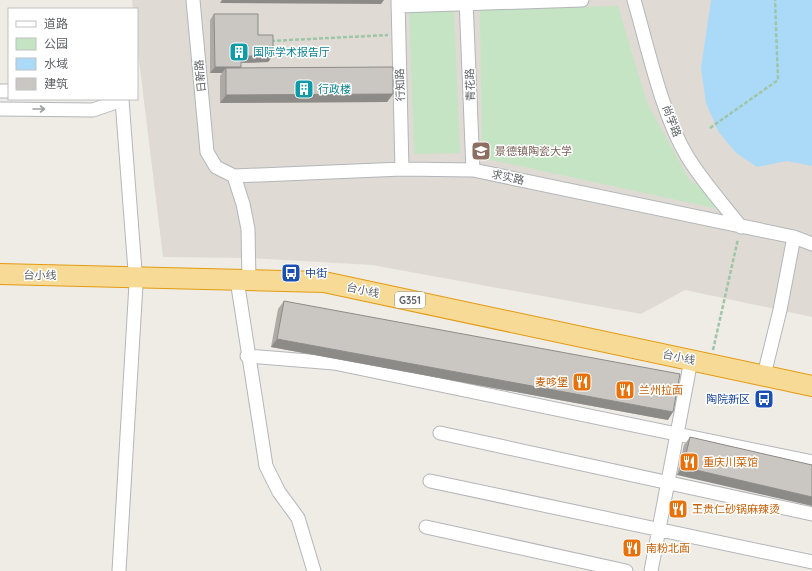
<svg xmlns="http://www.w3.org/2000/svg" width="812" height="571" font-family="Quicksand,'Noto Sans SC',sans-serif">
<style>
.education{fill:#dfdbd4}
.green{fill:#c5e4c4}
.water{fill:#abdaf9}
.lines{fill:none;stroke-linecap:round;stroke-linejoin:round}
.minor-casing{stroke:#b3b6ba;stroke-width:15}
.highway-casing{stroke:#e59a10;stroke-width:22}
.path{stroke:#9ec5a7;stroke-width:2.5;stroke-dasharray:4 2;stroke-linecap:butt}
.minor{stroke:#fff;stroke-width:13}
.highway{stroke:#f6da96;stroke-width:20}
.wall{fill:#aeaba7}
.shaded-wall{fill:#8d8b88}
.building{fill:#cac7c2;stroke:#8d8b88}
.oneway{stroke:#9ea0a3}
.labels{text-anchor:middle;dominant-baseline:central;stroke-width:3;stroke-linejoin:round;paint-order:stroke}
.shield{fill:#fff;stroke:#8e9093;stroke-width:1}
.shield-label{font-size:10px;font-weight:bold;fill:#5e6165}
.culture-label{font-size:11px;fill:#0d838f;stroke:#fff;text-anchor:start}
.street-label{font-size:11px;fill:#5e6165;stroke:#fff}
.education-label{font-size:11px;fill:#785e54;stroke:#fff;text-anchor:start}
.transit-label{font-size:11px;fill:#164399;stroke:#fff;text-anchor:start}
.food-label{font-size:11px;fill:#c56008;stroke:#fff;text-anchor:start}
</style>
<rect width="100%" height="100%" fill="#efece6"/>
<path class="education" d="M132,0H812V317L685,290L641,314L372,265L249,258L163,257L137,44V9H133Z"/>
<path class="green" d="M618,6L647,103L689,179L728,211L482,158L480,10Z
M454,9L460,153L414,154L409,10Z"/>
<path class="water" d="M711,0H812V166L787,161L757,167L736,153L718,131L706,103L701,68Z"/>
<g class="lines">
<g class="minor-casing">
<path id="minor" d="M193,0L207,152L216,167L234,176L402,169L473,170L794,237L812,244
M398,0L402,169
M466,0L473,170
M634,0C648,48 662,115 687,156C702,181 723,204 741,227
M398,6L582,0
M0,91H9
M0,109L93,110L122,100
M234,176L243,204L248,229L249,280
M237,280L266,466L279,492L298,518L314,571
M247,356L334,363L812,462
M764,375L780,310L794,237
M440,433L812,514
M430,481L812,562
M426,527L626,571
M119,571L136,284L122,100
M651,571L691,360"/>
</g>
<g class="highway-casing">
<path id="highway" d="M0,274L324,282L812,386"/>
</g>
<path class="path" d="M271,41L388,35
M710,128L778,80L775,0
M713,350L738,239"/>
<use href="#minor" class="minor"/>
<use href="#highway" class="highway"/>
</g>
<path class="wall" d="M214,14L273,56L268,62L241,63V68L393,94L387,102L220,103V76L222,73H210V20Z
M284,301L668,420L271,347L278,309Z
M690,437L812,465L677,475L684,445Z"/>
<path class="shaded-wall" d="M222,0H384L381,4L220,3Z
M241,56H273L268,62L237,63Z
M215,67H241L237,73L226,68L222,73H210Z
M393,94L387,102L220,103L226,95Z
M277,339L673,412L668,420L271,347Z
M683,467L812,497V506L677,475Z"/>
<path class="building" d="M214,14H258V35H273V56H241V67H215Z
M393,67V94L226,95V68Z
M284,301L680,374L673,412L277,339Z
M690,437L812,465V497L683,467Z"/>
<defs><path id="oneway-shaft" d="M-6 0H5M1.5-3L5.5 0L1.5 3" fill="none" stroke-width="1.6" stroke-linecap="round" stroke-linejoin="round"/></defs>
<use class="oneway" href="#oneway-shaft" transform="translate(39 109)"/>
<defs>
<g id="building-square" transform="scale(1)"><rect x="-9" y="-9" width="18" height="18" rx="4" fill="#0f9aa8" stroke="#fff"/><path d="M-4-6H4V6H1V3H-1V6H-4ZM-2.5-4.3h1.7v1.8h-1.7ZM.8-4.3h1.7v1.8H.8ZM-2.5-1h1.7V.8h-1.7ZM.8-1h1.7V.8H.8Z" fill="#fff"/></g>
<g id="university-square" transform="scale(1)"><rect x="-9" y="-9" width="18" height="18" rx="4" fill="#8d6e63" stroke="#fff"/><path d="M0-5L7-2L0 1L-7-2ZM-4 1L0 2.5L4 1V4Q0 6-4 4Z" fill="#fff"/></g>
<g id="bus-square" transform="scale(1)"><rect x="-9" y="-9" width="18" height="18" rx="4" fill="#1a4fb4" stroke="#fff"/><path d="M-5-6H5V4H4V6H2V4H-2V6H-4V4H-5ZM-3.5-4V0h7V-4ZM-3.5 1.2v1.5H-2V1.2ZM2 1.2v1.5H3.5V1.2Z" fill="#fff"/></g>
<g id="restaurant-square" transform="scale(1)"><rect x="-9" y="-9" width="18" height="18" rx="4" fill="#e8710a" stroke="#fff"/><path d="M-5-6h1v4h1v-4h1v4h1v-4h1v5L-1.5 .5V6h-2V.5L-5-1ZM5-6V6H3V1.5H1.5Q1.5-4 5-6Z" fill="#fff"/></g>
</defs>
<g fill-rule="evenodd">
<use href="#building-square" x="239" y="52"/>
<use href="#building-square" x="304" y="89"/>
<use href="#university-square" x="481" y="151"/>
<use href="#bus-square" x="291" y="273"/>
<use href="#restaurant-square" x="582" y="382"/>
<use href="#restaurant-square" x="625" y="390"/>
<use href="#bus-square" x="764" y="399"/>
<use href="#restaurant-square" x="689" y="462"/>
<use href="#restaurant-square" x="678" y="509"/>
<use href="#restaurant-square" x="632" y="548"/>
</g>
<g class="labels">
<rect class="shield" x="395" y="292" width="30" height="16" rx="3"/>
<g class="shield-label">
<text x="410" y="300">G351</text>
</g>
<g class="culture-label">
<text x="253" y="52">国际学术报告厅</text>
<text x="318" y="89">行政楼</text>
</g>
<g class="street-label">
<text transform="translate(200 76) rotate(-95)">日新路</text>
<text transform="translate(400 85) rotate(-92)">行知路</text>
<text transform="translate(470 85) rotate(-92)">青花路</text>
<text transform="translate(672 121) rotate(69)">尚学路</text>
<text transform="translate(508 177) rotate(12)">求实路</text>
<text transform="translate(40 275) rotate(1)">台小线</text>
<text transform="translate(363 290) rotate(12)">台小线</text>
<text transform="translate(679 357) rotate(12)">台小线</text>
</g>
<g class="education-label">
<text x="495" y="151">景德镇陶瓷大学</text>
</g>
<g class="transit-label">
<text x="305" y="273">中街</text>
<text x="750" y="399" text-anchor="end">陶院新区</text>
</g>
<g class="food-label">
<text x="568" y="382" text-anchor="end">麦哆堡</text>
<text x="639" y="390">兰州拉面</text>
<text x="703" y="462">重庆川菜馆</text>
<text x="692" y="509">王贵仁砂锅麻辣烫</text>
<text x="646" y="548">南粉北面</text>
</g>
</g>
<rect x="8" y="8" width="130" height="92" fill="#ffffff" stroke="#bfc0c1"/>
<rect x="16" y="21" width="20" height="6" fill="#ffffff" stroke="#bfc0c1"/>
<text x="44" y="28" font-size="12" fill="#5e6165">道路</text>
<rect x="16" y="38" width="20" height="12" fill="#c5e4c4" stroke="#bfc0c1"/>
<text x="44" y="48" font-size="12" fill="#5e6165">公园</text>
<rect x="16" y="58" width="20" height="12" fill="#abdaf9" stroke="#bfc0c1"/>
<text x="44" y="68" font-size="12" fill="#5e6165">水域</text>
<rect x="16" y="78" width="20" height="12" fill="#cac7c2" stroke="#bfc0c1"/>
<text x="44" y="88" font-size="12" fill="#5e6165">建筑</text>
</svg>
